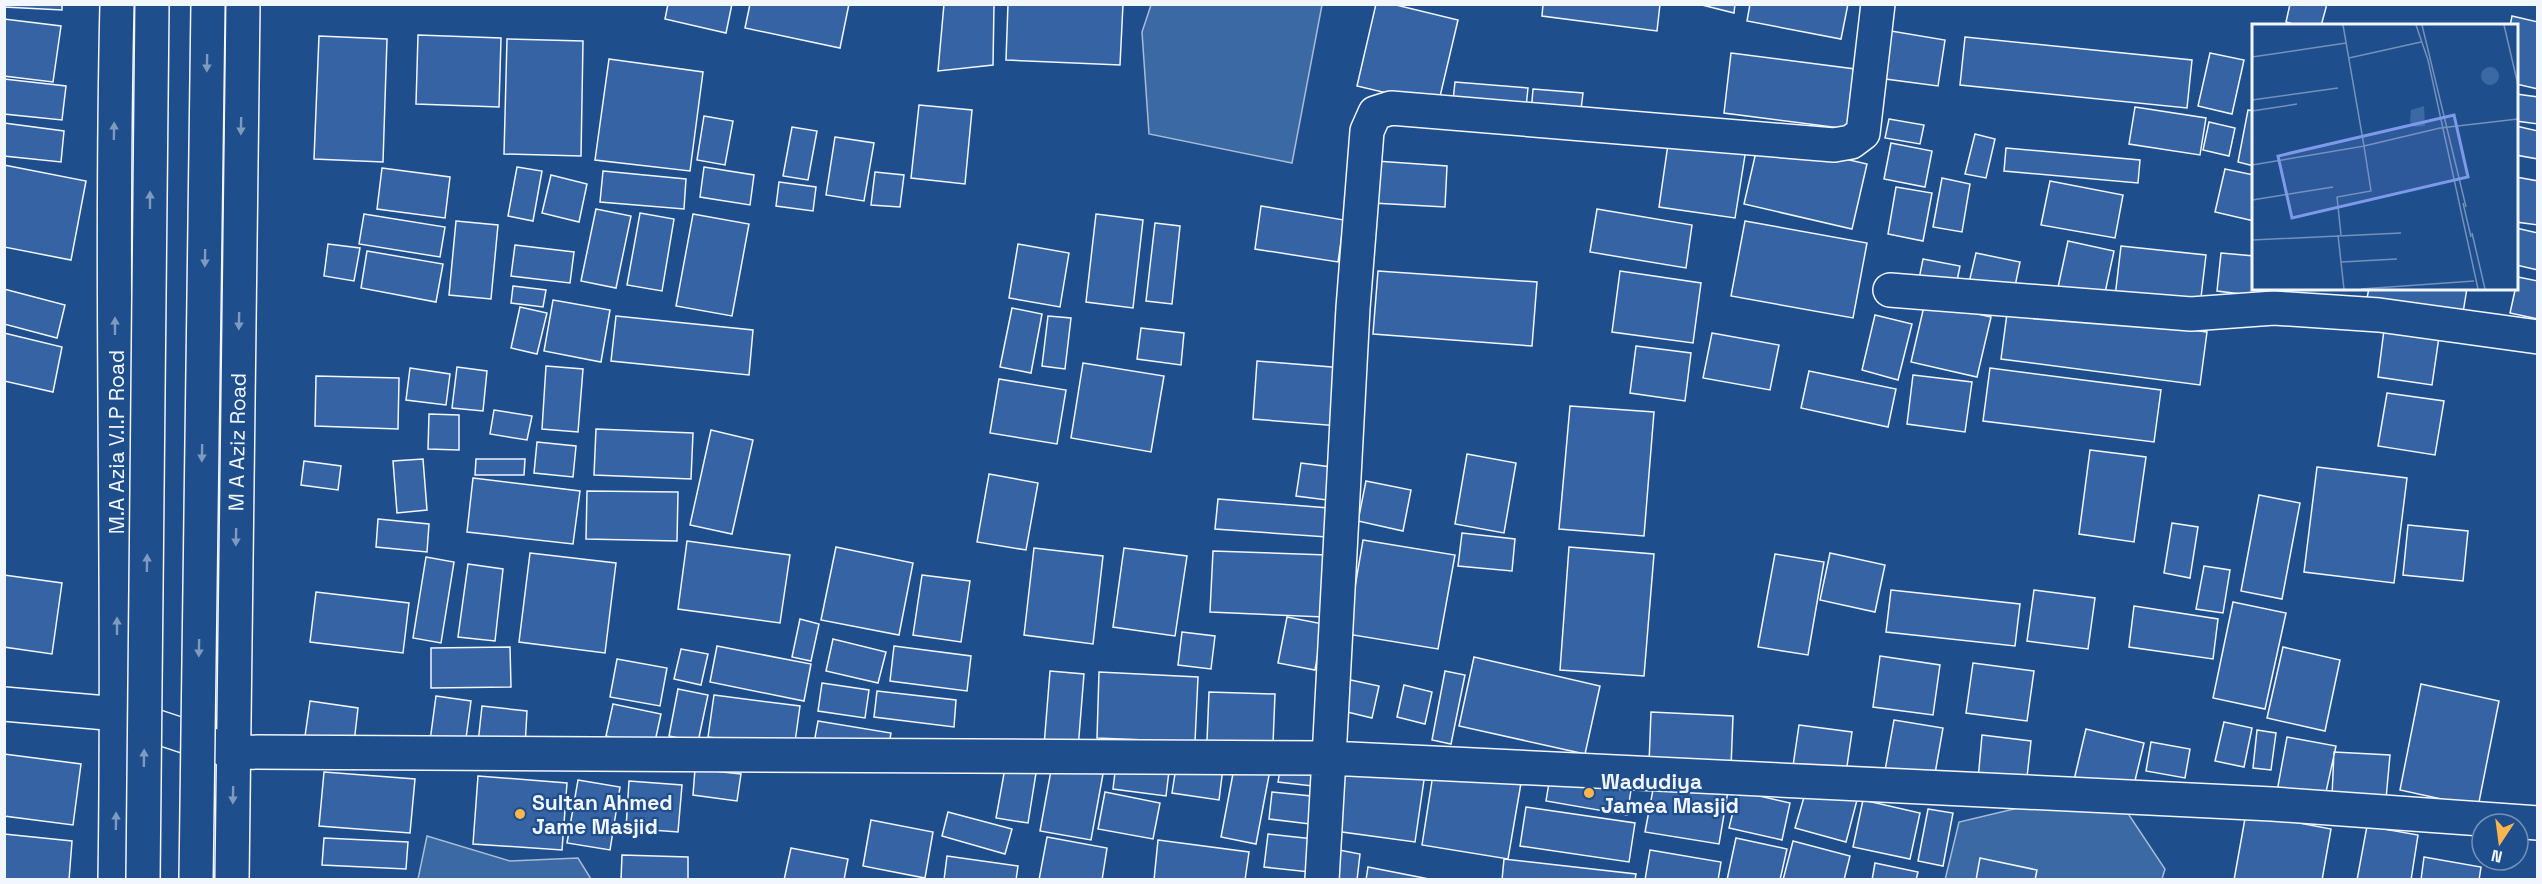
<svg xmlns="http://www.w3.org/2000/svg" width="2542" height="884" font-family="'Space Grotesk',sans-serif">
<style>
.water{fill:#3b69a3;stroke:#a8bbd7;stroke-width:1.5}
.building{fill:#3563a3;stroke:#f2f6ff;stroke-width:1.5}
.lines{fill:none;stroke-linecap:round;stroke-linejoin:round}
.minor-casing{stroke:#f2f6ff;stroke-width:36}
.primary-casing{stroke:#f2f6ff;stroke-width:36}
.minor{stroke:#1f4e8c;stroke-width:33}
.primary{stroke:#1f4e8c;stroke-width:33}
.trunk-bridge-casing{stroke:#f2f6ff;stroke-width:36;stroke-linecap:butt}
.trunk-bridge{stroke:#1f4e8c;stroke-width:33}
.oneway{fill:#7e9ac0}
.poi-dot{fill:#ffb74d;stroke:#1f4e8c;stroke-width:2}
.labels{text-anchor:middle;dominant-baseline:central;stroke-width:4.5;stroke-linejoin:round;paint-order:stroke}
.street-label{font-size:21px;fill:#f2f6ff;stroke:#1f4e8c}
.poi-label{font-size:21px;font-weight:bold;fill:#f2f6ff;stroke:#1f4e8c;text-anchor:start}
.inset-road{fill:none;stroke:#7391ba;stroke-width:1.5}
.view{fill:#7d9aea;fill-opacity:0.15;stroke:#7d9aea;stroke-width:3}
.inset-edge{fill:none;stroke:#f2f6ff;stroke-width:3}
</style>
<rect width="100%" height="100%" fill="#1f4e8c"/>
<path class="water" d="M1151,5H1322L1292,163L1149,134L1142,32Z
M2018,808L2127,812L2165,869L2162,879L1945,880L1959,822Z
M427,836L510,861L578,858L591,879H418Z"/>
<path class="building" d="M4,4H62V10L4,7Z
M668,4H732L726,33L665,19Z
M750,4H849L840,48L745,28Z
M944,4H994L993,65L938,71Z
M1008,4H1123L1120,65L1006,60Z
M1376,4H1392L1458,20L1438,105L1357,86Z
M1543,4H1660L1657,31L1542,16Z
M1698,4H1735L1734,13Z
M1750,4H1848L1841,39L1747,21Z
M2290,4H2327L2321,26H2300L2286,22Z
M2512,16L2538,22V89L2516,84V26H2510Z
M4,19L61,26L53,82L4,76Z
M1885,30L1945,40L1938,86L1878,78Z
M418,35L501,38L499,107L416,104Z
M319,36L387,39L383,162L314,159Z
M1965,37L2192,60L2187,108L1960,85Z
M507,39L583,41L581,156L504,154Z
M1731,53L1855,69L1848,129L1724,113Z
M2210,53L2244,60L2232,114L2198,106Z
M609,59L703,72L690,171L595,160Z
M4,79L66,86L62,120L4,114Z
M1455,82L1528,88L1525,117L1452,110Z
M1533,89L1583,93L1580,118L1531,114Z
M2516,94L2538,97V124L2516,121Z
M919,105L972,110L965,184L911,178Z
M2135,107L2206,118L2200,155L2129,144Z
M2248,110L2254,111V166L2238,162Z
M704,116L733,121L725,165L697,160Z
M1889,119L1924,125L1920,144L1885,138Z
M2209,122L2235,128L2229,156L2203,150Z
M4,123L64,131L61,162L4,156Z
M2516,126L2538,131V159L2516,155Z
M792,127L817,131L808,180L783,176Z
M1975,134L1995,139L1986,178L1965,174Z
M835,137L874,143L864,201L826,195Z
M1669,137L1746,149L1735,218L1659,207Z
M1759,139L1867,164L1852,229L1744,204Z
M1891,143L1932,151L1925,187L1884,179Z
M2006,148L2140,160L2138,183L2004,171Z
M1376,161L1447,166L1445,207L1373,203Z
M4,165L86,181L71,260L4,247Z
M517,167L542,171L533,221L508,216Z
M704,167L754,175L750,205L700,197Z
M382,168L450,177L445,218L377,209Z
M2225,169L2254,175V221L2215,212Z
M603,171L686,179L684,209L600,202Z
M875,172L904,175L900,207L871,205Z
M551,175L587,184L579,222L542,213Z
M2516,177L2538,181V225L2516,222Z
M1942,178L1970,184L1962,232L1933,227Z
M2050,181L2123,195L2115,238L2041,225Z
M779,182L816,187L813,211L776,206Z
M1896,187L1932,193L1923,241L1888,234Z
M1261,206L1344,220L1338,262L1255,249Z
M596,209L631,216L616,288L581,281Z
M1597,209L1692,225L1686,268L1590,252Z
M640,213L674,219L662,291L627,285Z
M364,214L445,227L440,257L359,244Z
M693,214L749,224L732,316L676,306Z
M1096,214L1143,220L1133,308L1086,302Z
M456,221L498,225L491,299L449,295Z
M1745,221L1867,243L1853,318L1731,296Z
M1155,223L1180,226L1172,304L1146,301Z
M2516,228L2538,233V270L2516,265Z
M2068,241L2114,251L2103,302L2057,292Z
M328,244L360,248L354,281L324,276Z
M1018,244L1069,253L1060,307L1009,298Z
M515,245L574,252L570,283L511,276Z
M2121,246L2206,255L2200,306L2115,297Z
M367,251L443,264L436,302L361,288Z
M1976,253L2020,262L2013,296L1968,287Z
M2221,253L2254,256V288H2292L2291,300L2217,291Z
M1923,259L1960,266L1955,291L1918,284Z
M1378,271L1537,282L1532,346L1373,334Z
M1620,271L1701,283L1693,343L1612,332Z
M2518,277L2538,281V319L2510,313Z
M513,286L546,290L543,307L511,303Z
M2369,288H2467L2462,319L2366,303Z
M4,289L65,305L57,338L4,324Z
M553,300L610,310L601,362L544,351Z
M1925,302L1991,317L1977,377L1911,362Z
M2008,306L2207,332L2200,385L2001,359Z
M520,307L547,313L537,354L511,348Z
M1012,308L1042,314L1031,373L1000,367Z
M1875,315L1912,324L1898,380L1862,370Z
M616,316L753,330L749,375L611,361Z
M1048,316L1071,318L1065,369L1042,366Z
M2385,322L2440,330L2432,385L2378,377Z
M1141,328L1184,333L1181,365L1137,359Z
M4,333L62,347L53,392L4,381Z
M1712,333L1779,345L1770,390L1703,378Z
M1636,346L1691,353L1685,401L1630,393Z
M1257,361L1344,368L1339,426L1253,419Z
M1083,363L1164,376L1151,452L1071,438Z
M546,366L583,369L578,432L542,429Z
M457,367L487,371L483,411L452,408Z
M410,368L450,374L446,405L406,400Z
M1990,368L2161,390L2154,442L1983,421Z
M1809,371L1896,389L1888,427L1801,408Z
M1913,375L1972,382L1965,432L1907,424Z
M316,376L399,378L398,429L315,426Z
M999,379L1066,390L1057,444L990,433Z
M2387,393L2444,401L2435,455L2378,446Z
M1570,406L1654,412L1644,536L1559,529Z
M494,410L532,416L527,440L490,434Z
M429,414L459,415V450L428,449Z
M596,429L693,433L691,479L594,475Z
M711,430L753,440L732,534L690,525Z
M537,442L576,446L573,477L534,473Z
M2090,450L2146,457L2134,542L2079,534Z
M1467,454L1516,463L1504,533L1455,524Z
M423,459L427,510L397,513L393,461Z
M476,459H525L524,475H475Z
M304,461L341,466L338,490L301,485Z
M1301,463L1339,468L1335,501L1296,496Z
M2317,467L2407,478L2394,583L2304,572Z
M989,474L1038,483L1026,550L977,542Z
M473,478L580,491L573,544L467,532Z
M1366,481L1411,490L1403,531L1358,521Z
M587,491L678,492L677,541L586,539Z
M2259,495L2300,503L2282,599L2241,591Z
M1218,499L1329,508L1327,537L1215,529Z
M378,519L429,524L427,552L376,547Z
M2172,523L2198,527L2190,578L2164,573Z
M2408,525L2468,531L2463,581L2403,575Z
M1462,533L1515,539L1512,571L1458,566Z
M1363,540L1455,555L1438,649L1347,634Z
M687,541L790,555L780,623L678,609Z
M836,547L913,563L899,635L821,620Z
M1569,547L1654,554L1644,676L1560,670Z
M1034,548L1103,556L1093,644L1024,635Z
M1124,548L1187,556L1175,636L1113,627Z
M1213,551L1327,555L1324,617L1210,612Z
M530,553L616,563L605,653L519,642Z
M1830,553L1885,565L1875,612L1820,600Z
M1775,554L1824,562L1808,655L1758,647Z
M426,557L454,562L441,643L413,638Z
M468,564L503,569L495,641L458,637Z
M2204,566L2230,570L2223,613L2196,609Z
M4,575L62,583L52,654L4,647Z
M922,575L970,581L961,642L913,635Z
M1891,590L2020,604L2015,646L1886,632Z
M2034,590L2095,598L2088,649L2027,641Z
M316,592L409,603L403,653L310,642Z
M2233,602L2286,613L2265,709L2213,698Z
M2134,606L2218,619L2213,659L2129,647Z
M1287,617L1323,624L1315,670L1278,663Z
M800,619L819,624L811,661L792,657Z
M1182,632L1215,636L1211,669L1178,665Z
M833,639L886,652L878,683L826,671Z
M717,646L811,664L804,701L710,682Z
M894,646L971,656L967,691L890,681Z
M510,647L511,687L431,688V648Z
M2283,647L2340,660L2325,731L2267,718Z
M681,649L708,654L701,685L674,679Z
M1880,656L1940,665L1933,715L1873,707Z
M1474,657L1600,686L1585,754L1459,726Z
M617,659L667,668L660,706L610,697Z
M1973,663L2034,671L2027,721L1966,713Z
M1050,671L1084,674L1078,749L1044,746Z
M1445,671L1465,675L1451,744L1432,740Z
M1099,672L1198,677L1195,742L1097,738Z
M1346,679L1379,686L1372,718L1339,710Z
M822,683L869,690L865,718L818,711Z
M2421,684L2499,701L2478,807L2400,790Z
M1404,685L1432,692L1425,724L1397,717Z
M678,689L708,695L698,742L669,736Z
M877,691L956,700L954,727L874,717Z
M1209,692L1275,694L1273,744L1207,741Z
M714,695L800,706L794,749L708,737Z
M436,696L471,701L465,746L430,741Z
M310,701L358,708L354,743L305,736Z
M613,704L661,714L654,746L606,736Z
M482,706L527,711L525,747L478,743Z
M1651,712L1733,716L1731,767L1649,763Z
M1894,720L1943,728L1933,785L1884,776Z
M818,721L891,733L887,755L814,743Z
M2224,722L2252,728L2244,767L2215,761Z
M1799,725L1852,732L1846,773L1793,766Z
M2086,729L2144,743L2132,793L2074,780Z
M2257,730L2276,733L2271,770L2253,768Z
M1982,735L2031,741L2026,786L1978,780Z
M2287,737L2336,746L2323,806L2276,797Z
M2151,742L2190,749L2185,778L2146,771Z
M2334,752L2390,755L2386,799L2332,796Z
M4,754L81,764L73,825L4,816Z
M1177,761L1223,768L1219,800L1172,793Z
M1344,762L1425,773L1415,842L1335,831Z
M1235,763L1270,770L1256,844L1221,837Z
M1116,764L1169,771L1166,796L1113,789Z
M1281,764L1324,770L1321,787L1278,782Z
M1052,765L1103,774L1091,840L1040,831Z
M1005,768L1036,773L1028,823L996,818Z
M1434,768L1521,783L1508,859L1422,845Z
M695,769L741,774L737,801L693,795Z
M1551,771L1632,784L1627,815L1546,801Z
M324,772L415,779L410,833L319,826Z
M478,776L567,783L562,850L473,844Z
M1655,779L1728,791L1719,844L1645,832Z
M578,780L620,787L610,850L567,843Z
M629,781L682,785L678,832L626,828Z
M1807,787L1857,800L1846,842L1795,828Z
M1738,791L1790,803L1782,840L1729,828Z
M1105,792L1160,803L1153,839L1098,829Z
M1272,792L1321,797L1318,825L1269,819Z
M1863,800L1920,813L1910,859L1853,847Z
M1526,807L1635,823L1629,862L1520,846Z
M1928,809L1953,813L1943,866L1918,861Z
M948,812L1012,829L1005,854L942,836Z
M2246,813L2331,829L2322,880H2234Z
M871,820L933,832L925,878L863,866Z
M2367,826L2418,835L2411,880H2357Z
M4,834L72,841L69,880H4Z
M1268,834L1323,840L1319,873L1264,867Z
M1047,837L1107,848L1102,880H1039Z
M324,838L408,842L406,869L322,865Z
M1736,838L1787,849L1780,880H1727Z
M1158,840L1249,852L1245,880H1154Z
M1793,841L1850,856L1844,880H1783Z
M791,848L848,859L844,880H784Z
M1334,849L1360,854L1357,880H1329Z
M1650,850L1721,862L1718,880H1645Z
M622,855L688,857V880H621Z
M947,856L1018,866L1016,880H944Z
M2424,857L2481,867L2479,880H2421Z
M1980,858L2037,870L2035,880H1976Z
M1504,859L1636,874L1635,880H1502Z
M1875,863L1918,872L1916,880H1872Z
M1368,867L1429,879L1366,880Z"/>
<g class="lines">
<g class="minor-casing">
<path id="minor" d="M1878,4L1863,133L1851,142L1834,145L1391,108L1375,113L1367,131L1353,308L1329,758L2272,804L2538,823
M1890,290L2191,314L2274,308L2379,315L2538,337
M4,704L118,714L233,752L1329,758L1322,880"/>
</g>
<g class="primary-casing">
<path id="primary" d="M115,880C120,588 110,296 117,4
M232,880L243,4"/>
</g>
<use href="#minor" class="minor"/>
<use href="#primary" class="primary"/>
<g class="trunk-bridge-casing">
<path id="trunk-bridge" d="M143,880L152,4
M196,880L208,4"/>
</g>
<use href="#trunk-bridge" class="trunk-bridge"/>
</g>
<defs><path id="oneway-solid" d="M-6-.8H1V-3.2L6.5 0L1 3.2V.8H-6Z" transform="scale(1.5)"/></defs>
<g class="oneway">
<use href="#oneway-solid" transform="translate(207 63) rotate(91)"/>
<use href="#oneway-solid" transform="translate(241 126) rotate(91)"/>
<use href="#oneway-solid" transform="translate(114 131) rotate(-89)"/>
<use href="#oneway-solid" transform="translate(150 200) rotate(-90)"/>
<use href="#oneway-solid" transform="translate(205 258) rotate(91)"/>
<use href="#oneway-solid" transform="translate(239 321) rotate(91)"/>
<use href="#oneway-solid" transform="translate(115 326) rotate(-90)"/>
<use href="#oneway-solid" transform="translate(202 453) rotate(91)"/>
<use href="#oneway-solid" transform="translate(236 537) rotate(91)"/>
<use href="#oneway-solid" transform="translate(147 563) rotate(-89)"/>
<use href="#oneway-solid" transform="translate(117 626) rotate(-90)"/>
<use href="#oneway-solid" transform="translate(199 648) rotate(91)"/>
<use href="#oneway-solid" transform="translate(144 758) rotate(-89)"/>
<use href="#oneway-solid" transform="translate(233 795) rotate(91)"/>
<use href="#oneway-solid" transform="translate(116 821) rotate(-89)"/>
</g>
<g class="poi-dot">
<circle cx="1589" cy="793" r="6"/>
<circle cx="520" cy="814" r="6"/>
</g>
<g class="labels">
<g class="street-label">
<text transform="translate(116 442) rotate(-90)">M.A Azia V.I.P Road</text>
<text transform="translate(237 442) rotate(-89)">M A Aziz Road</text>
</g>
<g class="poi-label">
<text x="1601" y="781">Wadudiya<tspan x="1601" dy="24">Jamea Masjid</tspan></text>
<text x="532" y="802">Sultan Ahmed<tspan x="532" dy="24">Jame Masjid</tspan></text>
</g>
</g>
<g transform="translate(2252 24)">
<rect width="266" height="266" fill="#1f4e8c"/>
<path d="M229 52a9 9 0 1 1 18 0a9 9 0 1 1-18 0ZM172,82L173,102L163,103L158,98L159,86Z" fill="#3b69a3"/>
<path class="inset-road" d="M91,1L112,122L188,104L266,95M164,1L176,36L226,265M170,1L214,183M252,1L266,61M0,33L94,19M97,34L169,18M0,76L86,64M0,87L45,80M0,141L112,122L119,167L85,173L89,211M0,176L81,163M211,179L219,213M220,209L233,265M86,211L92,265M0,216L149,209M89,238L145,235M109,265L222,257"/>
<path class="view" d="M202,91L216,153L40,194L26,132Z"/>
<rect width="266" height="266" class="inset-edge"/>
</g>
<rect width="2542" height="884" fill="none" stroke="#f2f6ff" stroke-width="12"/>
<g transform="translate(2500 842) rotate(193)"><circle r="28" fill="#1f4e8c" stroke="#7391ba" stroke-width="1.5"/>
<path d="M0-4.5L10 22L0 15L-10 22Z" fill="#ffb74d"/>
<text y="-9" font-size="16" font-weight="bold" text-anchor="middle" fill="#f2f6ff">N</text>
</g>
</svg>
